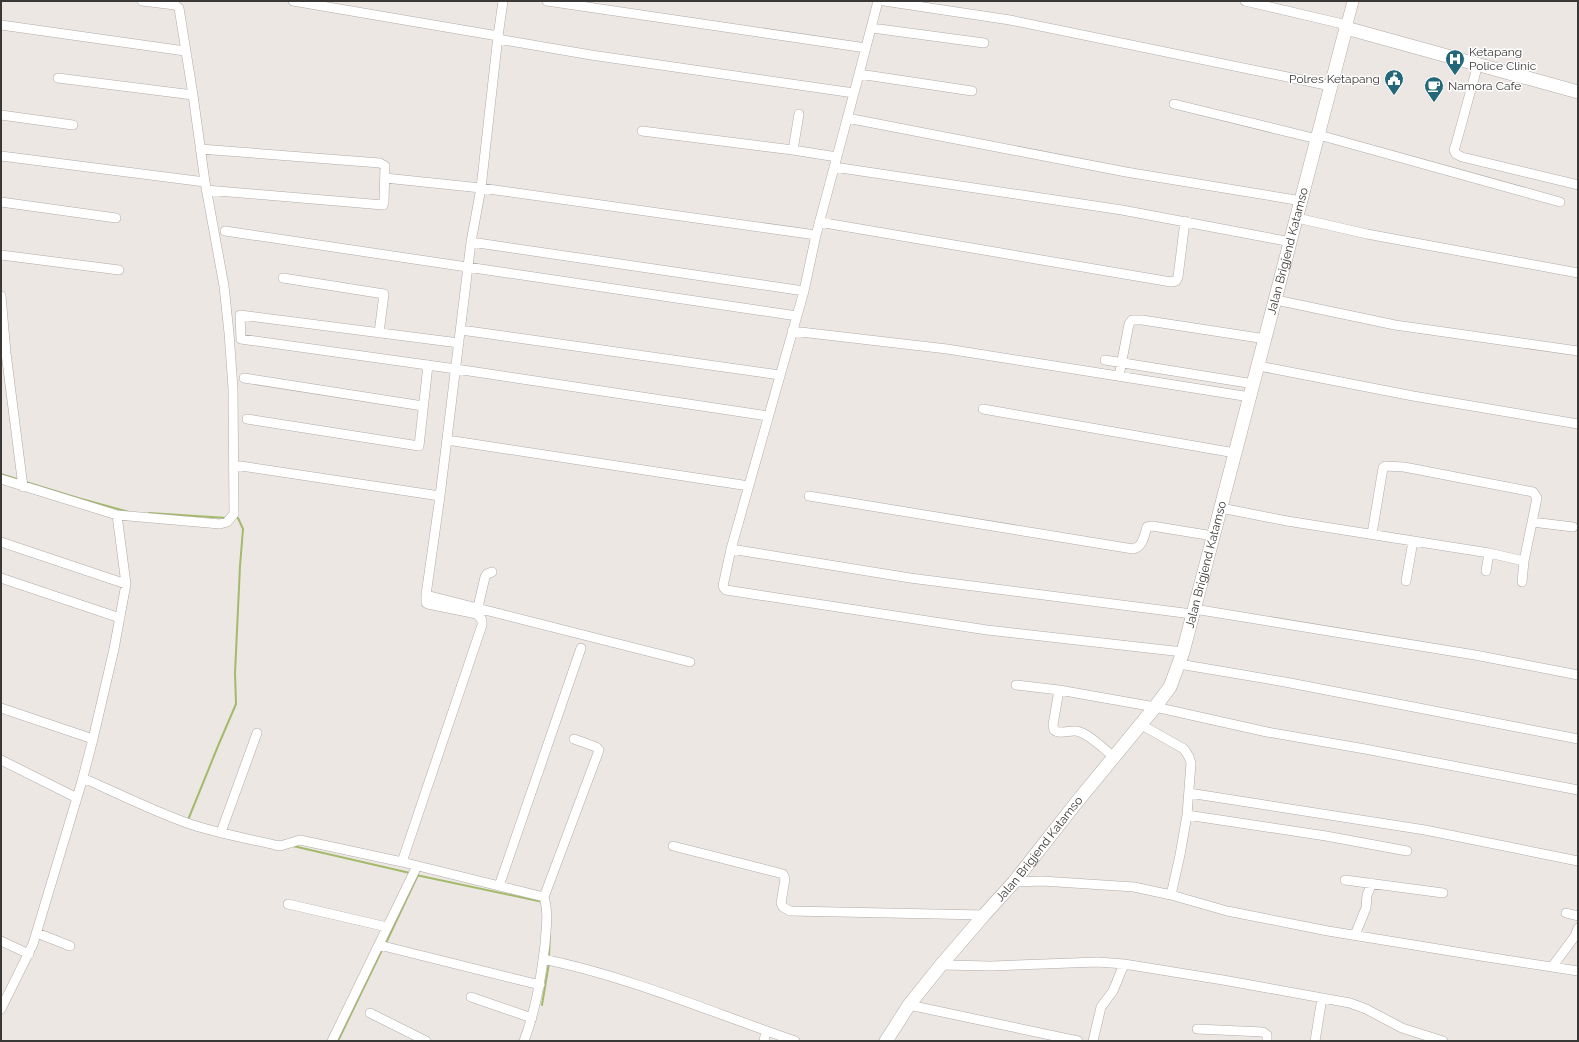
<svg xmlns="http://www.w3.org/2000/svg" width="1579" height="1042" font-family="Raleway,sans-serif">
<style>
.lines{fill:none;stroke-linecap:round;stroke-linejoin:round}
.stream{stroke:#a4ba6b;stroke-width:2}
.minor-casing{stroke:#b1aba8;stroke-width:10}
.major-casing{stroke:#b1aba8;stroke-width:12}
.highway-casing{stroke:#b1aba8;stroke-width:14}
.minor{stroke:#fff;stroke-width:9}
.major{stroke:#fff;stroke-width:11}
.highway{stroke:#fff;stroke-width:13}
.labels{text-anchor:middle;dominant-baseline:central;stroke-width:3;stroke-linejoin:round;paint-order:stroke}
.poi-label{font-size:12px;fill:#3a3837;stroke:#fff;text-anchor:start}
.street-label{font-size:12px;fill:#3a3837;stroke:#fff}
</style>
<rect width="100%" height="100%" fill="#ede7e3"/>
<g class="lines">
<path class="stream" d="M1,474L20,480
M26,482L78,498L129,512
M149,513L227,518
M188,820L218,746L236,704L235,673L240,566L243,529L238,518H235
M293,846L410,873
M416,875L543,902
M385,945L418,875
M549,957L550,931
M542,1005L549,963
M338,1041L383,948"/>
<g class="minor-casing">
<path id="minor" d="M293,1L498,36
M503,1L498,36L481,188L471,242L440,496L426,595L690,662
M547,1L866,48
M878,1L859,74L972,91
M884,1L1010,20L1331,86
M1245,1L1347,25
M1,25L185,51
M872,28L984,43
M498,39L591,55L854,93L859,74
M1478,64L1456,144L1454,150L1456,154L1462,157L1578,185
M58,78L193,95
M854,93L816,235L804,291L731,549L723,586L724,588L726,590L987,630L1183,652
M1174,104L1317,139
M1,115L73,125
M847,118L1126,172L1302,201
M642,131L793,150L837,157
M1319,135L1560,202
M200,149L380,163L385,166L384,202L383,205L206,190
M793,150L799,114
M1,156L205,182
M834,167L1122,210L1291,242
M385,178L481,188L816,235
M1,202L116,218
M1297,218L1367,234L1578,273
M819,222L1171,282L1176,281L1178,277L1185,221
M225,231L797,316
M471,242L804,291
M1,255L119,270
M283,278L384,294L379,333
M1,296L6,353L23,487
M1276,300L1395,325L1578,351
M461,330L780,375
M792,331L947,349L1250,397
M459,343L240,315L241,339L456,369L768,416
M1105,360L1254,384
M1259,366L1413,396L1578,424
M1119,376L1129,324L1132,320H1142L1266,339
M244,378L423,406
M983,409L1235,453
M247,419L419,446L428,365
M447,440L749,486
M234,465L440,496
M1,479L117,515L220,524L227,522L234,514L233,388L229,333L224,286L205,182L193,95L179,8L175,5L142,1
M809,496L1133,549C1143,547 1144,536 1147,527L1152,526L1213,536
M1221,508L1287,521L1489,553L1486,571
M1532,522L1573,527
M1372,534L1383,468L1385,466L1404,467L1533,492L1537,498L1524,561L1489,553
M1,542L126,584
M731,549L910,578L1192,614
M1,578L120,618
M1406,581L1413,541
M1522,582L1524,561
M478,607L485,577L487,574L492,572
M1194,609L1475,655L1578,675
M1179,664L1285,682L1578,739
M1016,685L1059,690L1155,707L1267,732L1365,749L1578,790
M1059,690L1053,725L1054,730C1060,735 1069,730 1076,731C1087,732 1105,750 1114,757
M1,708L93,739
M1140,724L1184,749L1189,757L1191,763L1187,815
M1,760L77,798
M83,778C117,793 151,810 187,823C215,833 246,838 275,845L280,846L300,840L402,862L544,897C549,913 546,928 545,944C541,978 536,1009 524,1041
M1189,793L1425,830L1578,861
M221,832L257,733
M673,846L783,874L785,879L781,903L783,907L790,911L984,915
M402,862L482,625V620L477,614L428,604L426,603V595
M1345,880L1443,893
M1014,882L1042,881L1134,887L1171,895L1227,911L1328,931L1487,957L1578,971
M499,886L581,648
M1171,895L1180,855L1187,815L1326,836L1407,851
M544,897L598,753L599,750L596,747L574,739
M288,904L387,927
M1566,913L1578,916
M37,933L70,946
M1355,935L1366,908L1367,895L1372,883
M1,941L29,954
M379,945L540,985
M543,959C630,977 711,1012 795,1041
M941,965L992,966L1098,962L1124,964L1223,980L1350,1003L1366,1009L1402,1028L1443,1041
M1552,967L1575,936L1578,928
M471,997L532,1018
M909,1005L1078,1041
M1,1009L33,944L82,781L93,739L114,649L126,584L117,515
M370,1013L426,1041
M1197,1029L1263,1032L1267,1035V1041
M332,1041L417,866
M764,1041L766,1031
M1093,1041L1101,1007L1113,991L1124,964
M1315,1041L1322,998"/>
</g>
<g class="major-casing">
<path id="major" d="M1346,28L1353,1"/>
</g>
<g class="highway-casing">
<g id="highway">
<path id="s1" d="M886,1041L909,1005L941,965L984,915L1014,882L1076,803L1155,707L1170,687L1183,652L1205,568L1346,28L1578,92"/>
</g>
</g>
<use href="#minor" class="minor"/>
<use href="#major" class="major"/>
<use href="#highway" class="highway"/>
</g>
<defs>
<g id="hospital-pin" transform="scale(1)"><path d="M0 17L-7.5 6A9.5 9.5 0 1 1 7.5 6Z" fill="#236779" stroke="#fff"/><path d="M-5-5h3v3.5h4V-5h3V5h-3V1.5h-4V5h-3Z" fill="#fff"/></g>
<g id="civic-pin" transform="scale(1)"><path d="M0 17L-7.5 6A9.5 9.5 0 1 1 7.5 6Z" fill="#236779" stroke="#fff"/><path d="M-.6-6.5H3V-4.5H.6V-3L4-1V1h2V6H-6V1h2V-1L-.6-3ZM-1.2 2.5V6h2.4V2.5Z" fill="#fff"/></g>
<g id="cafe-pin" transform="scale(1)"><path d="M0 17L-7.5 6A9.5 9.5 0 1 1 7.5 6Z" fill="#236779" stroke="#fff"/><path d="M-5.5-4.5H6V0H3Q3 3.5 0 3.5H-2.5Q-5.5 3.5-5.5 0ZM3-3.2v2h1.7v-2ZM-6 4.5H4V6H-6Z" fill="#fff"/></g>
</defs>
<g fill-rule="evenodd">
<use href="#hospital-pin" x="1455" y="59"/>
<use href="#civic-pin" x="1394" y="79"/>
<use href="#cafe-pin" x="1434" y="86"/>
</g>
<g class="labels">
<g class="poi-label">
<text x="1469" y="52">Ketapang<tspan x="1469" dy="14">Police Clinic</tspan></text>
<text x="1380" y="79" text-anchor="end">Polres Ketapang</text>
<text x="1448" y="86">Namora Cafe</text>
</g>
<g class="street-label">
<text stroke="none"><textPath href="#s1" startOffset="906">Jalan Brigjend Katamso</textPath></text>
<text stroke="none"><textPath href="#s1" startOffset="582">Jalan Brigjend Katamso</textPath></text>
<text stroke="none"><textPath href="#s1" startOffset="246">Jalan Brigjend Katamso</textPath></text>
</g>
</g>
<rect width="1579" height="1042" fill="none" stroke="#3a3837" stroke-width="4"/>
</svg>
